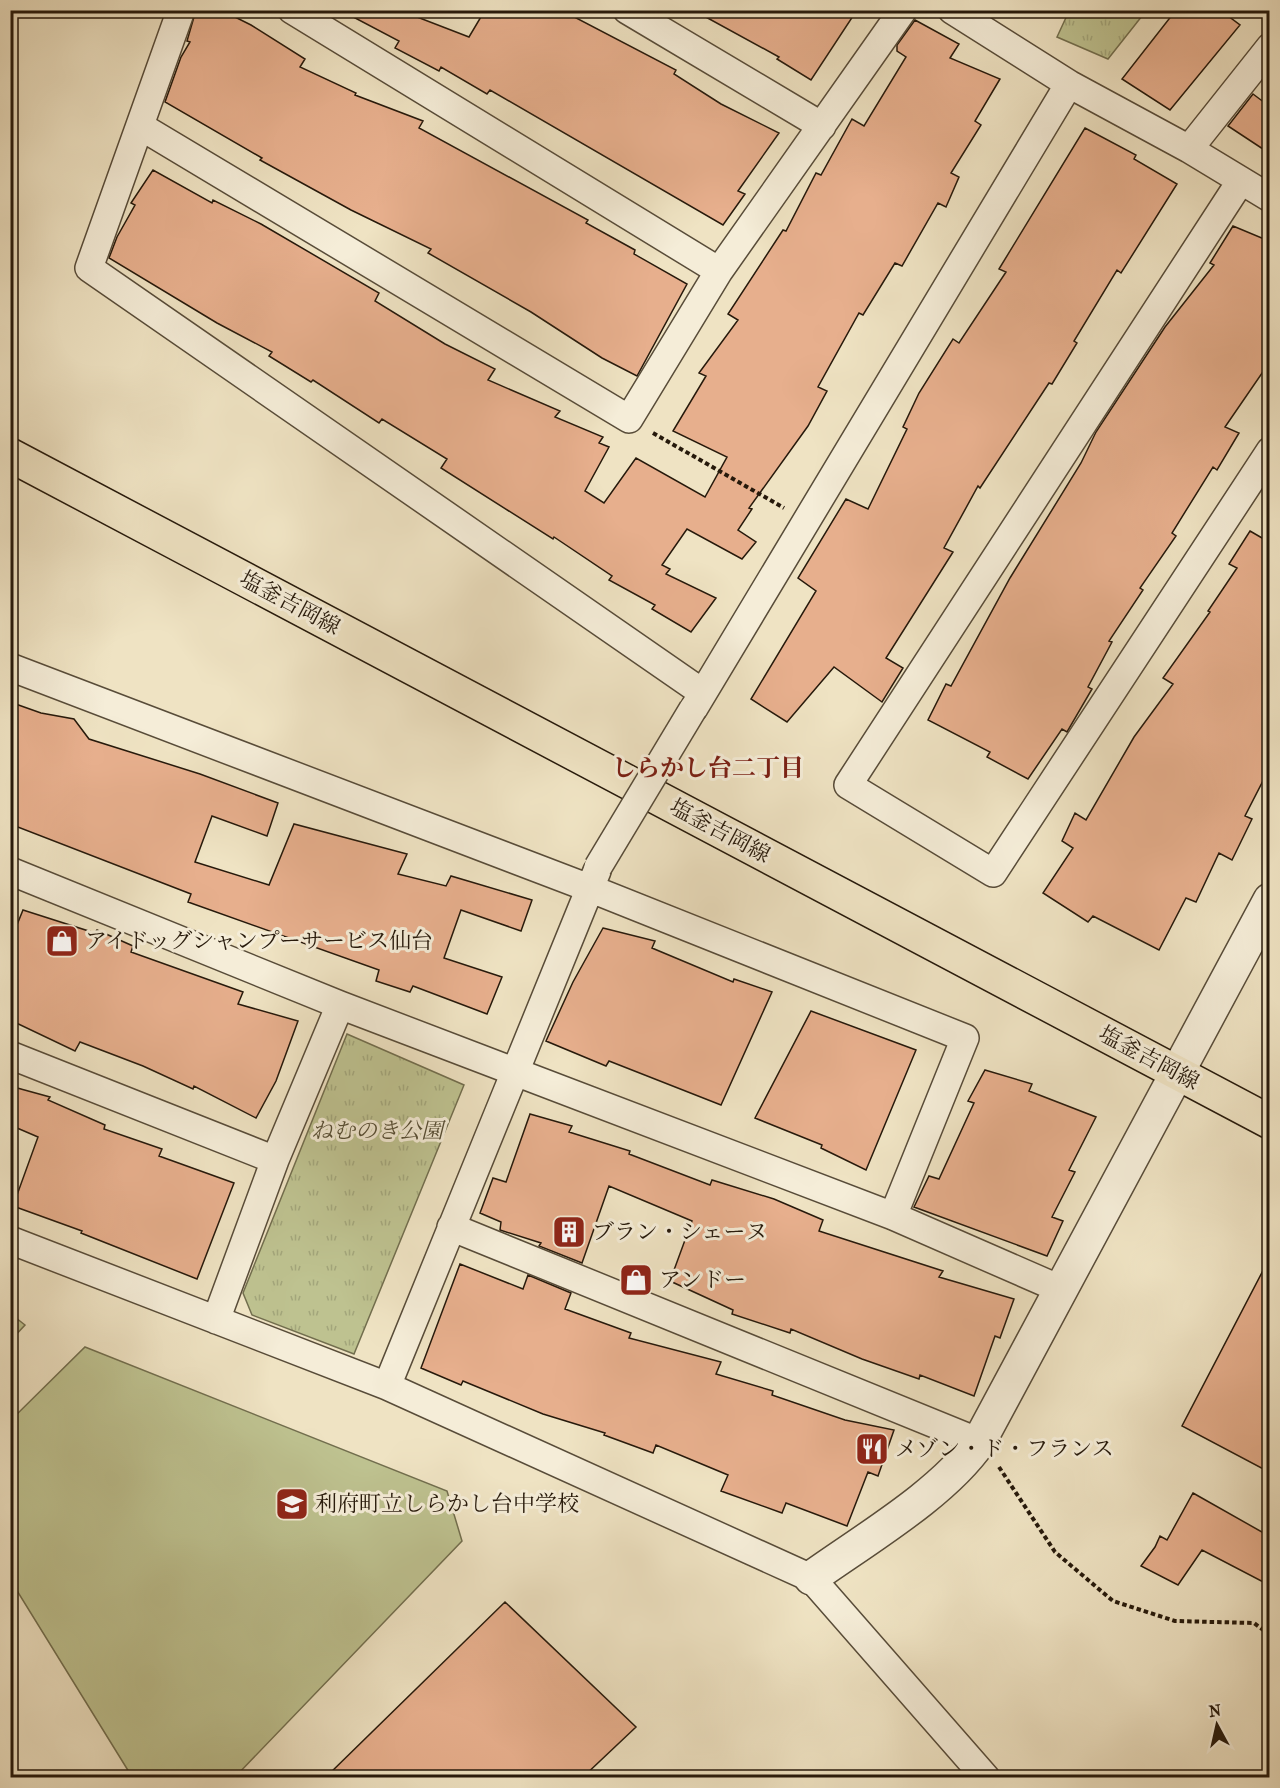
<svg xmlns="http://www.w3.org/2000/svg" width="1280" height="1788" font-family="'IM FELL French Canon','Noto Serif JP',serif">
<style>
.grass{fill:url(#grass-tufts);stroke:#726e4e;stroke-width:1.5}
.pitch{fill:#bec290;stroke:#726e4e;stroke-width:1.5}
.building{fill:#e7af8d;stroke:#26190b;stroke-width:1.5}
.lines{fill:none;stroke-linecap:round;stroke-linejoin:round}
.minor-casing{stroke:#584c39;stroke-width:30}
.tertiary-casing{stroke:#584c39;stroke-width:36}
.primary-casing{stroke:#26190b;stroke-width:36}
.path{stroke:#26190b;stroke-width:4;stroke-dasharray:4.5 3;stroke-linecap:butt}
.minor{stroke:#f5edd8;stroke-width:27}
.tertiary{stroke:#f5edd8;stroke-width:33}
.primary{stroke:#efe3c3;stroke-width:33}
.minor-bridge-casing{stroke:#584c39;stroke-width:30;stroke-linecap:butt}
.minor-bridge{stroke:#f5edd8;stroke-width:27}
.labels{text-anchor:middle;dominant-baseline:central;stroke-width:6;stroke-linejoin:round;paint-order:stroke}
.street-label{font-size:22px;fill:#26190b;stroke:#f5edd8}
.poi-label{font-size:22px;fill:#26190b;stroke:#f5edd8;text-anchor:start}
.park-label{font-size:22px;font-style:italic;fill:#544c33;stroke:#f5edd8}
.neighbourhood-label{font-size:24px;font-weight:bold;fill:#7a1f14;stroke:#f5edd8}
</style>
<defs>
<pattern id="grass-tufts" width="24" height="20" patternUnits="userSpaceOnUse" patternTransform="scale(1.5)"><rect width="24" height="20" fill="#bec290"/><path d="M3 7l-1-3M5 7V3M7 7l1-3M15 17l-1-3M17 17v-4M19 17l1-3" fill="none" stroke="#a3a67b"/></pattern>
</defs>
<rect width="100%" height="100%" fill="#efe3c3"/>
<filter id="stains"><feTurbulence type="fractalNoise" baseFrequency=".00333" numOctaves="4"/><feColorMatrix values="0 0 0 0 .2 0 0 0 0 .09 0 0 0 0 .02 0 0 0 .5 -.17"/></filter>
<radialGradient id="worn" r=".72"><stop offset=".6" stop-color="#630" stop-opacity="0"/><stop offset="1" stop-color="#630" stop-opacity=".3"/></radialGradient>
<path class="grass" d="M1069,11V10L1146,11L1108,59L1057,37Z
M347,1034L464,1085L354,1354L252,1315L243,1293Z"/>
<path class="pitch" d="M11,1314L25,1325L11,1340Z
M85,1347L447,1491L462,1541L235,1777H148L129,1772L11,1581V1420Z"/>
<path class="building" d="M196,10H221L251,25L305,59L300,67L356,93L355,95L423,121L419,128L588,220L586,223L635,250L634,254L687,284L637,376L602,358L531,312L428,253L431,249L351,210L260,160L262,158L165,102L181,57L190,42L187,41Z
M340,10H399L469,37L485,10H561L676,70L674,74L721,104L779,133L738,191L745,194L723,225L490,90L487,94L441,67L439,71L395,48L399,41Z
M693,10H857L811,80L777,59L779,57Z
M1176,10H1220L1240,25L1170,110L1122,79Z
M915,20L959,44L950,58L1000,79L975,121L981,125L951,173L959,177L946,207L938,203L902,266L895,263L863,315L859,313L818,387L827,391L808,426L749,508L752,509L738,530L756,542L742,559L687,529L662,565L670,569L666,574L716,598L691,632L652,609L655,605L609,580L612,576L554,537L553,539L441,468L447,459L382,419L379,423L313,380L311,382L269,356L272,352L217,323L109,258L117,237L135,205L131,203L153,170L212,203L213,200L261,224L379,293L375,301L445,344L495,369L488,380L560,411L555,417L603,437L599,443L609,447L585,491L604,503L636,458L705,497L727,457L673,431L706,376L699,373L738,320L728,314L783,230L786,231L816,173L821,175L852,119L864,126L906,57L897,51V45Z
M1253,94L1269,106V153L1228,126Z
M1085,128L1136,155L1134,159L1177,184L1121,273L1117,270L1074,341L1077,343L1052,384L1049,383L980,488L978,486L944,548L953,552L886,658L903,668L882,702L834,667L787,722L751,699L816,591L798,578L846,499L868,509L907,429L903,427L919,393L953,339L959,343L1006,272L999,269Z
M1233,226L1269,241V363L1225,427L1239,433L1217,470L1213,467L1172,533L1176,536L1140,588L1143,590L1109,641L1112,642L1088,687L1092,689L1067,732L1062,729L1028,779L987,757L990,752L928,720L946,684L951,686L1010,578L1081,463L1096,432L1165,327L1214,265L1210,263Z
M1250,531L1269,542V769L1245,816L1252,819L1232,860L1219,853L1196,902L1186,898L1159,950L1093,916L1088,922L1043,893L1073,848L1062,841L1075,813L1086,820L1134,737L1173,684L1163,678L1210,612L1208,611L1237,568L1229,564Z
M10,702L41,713L74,719L89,739L200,774L278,803L267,836L212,816L195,862L269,885L294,824L407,854L398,874L446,886L451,876L532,900L521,931L461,910L444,958L502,977L487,1014L413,986L410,992L376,981L379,970L188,902L191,894L10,824Z
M23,910L95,933L97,930L133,946L131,952L243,992L238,1004L298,1021L276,1081L256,1118L194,1086L193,1089L143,1066L80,1042L75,1051L10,1020V942Z
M603,928L655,941L652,948L733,982L734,979L772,992L721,1105L609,1061L606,1066L546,1041L573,982Z
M811,1011L916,1050L866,1170L821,1148L822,1145L755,1118Z
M985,1070L1032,1084L1029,1091L1096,1117L1069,1170L1075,1172L1052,1217L1063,1221L1047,1256L914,1207L929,1176L939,1179L974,1103L968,1101Z
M10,1086L50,1097L48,1100L105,1125L104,1129L162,1149L159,1156L234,1183L197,1279L81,1233L82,1231L13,1206L38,1137L10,1125Z
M530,1114L572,1126L569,1132L630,1151L629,1154L710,1185L712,1180L774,1199L823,1220L819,1231L943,1271L939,1277L1014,1299L1000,1338L995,1336L974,1396L920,1375L919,1379L862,1359L791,1329L790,1333L732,1314L733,1310L670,1281L692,1221L609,1186L582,1263L539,1246L541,1243L500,1230L501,1222L480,1213L493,1178L506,1182Z
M1269,1259V1472L1182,1426Z
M460,1264L523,1289L528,1275L571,1293L565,1309L631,1333L629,1338L721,1362L716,1374L773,1391L772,1395L845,1420L894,1430L878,1476L868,1472L847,1526L786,1503L782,1513L721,1491L728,1475L656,1445L653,1453L604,1435L605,1433L543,1414L463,1381L461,1385L421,1368Z
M1193,1493L1269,1536V1585L1202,1550L1178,1585L1141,1566L1155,1547L1160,1536L1167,1540Z
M505,1602L636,1727L582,1778H325Z"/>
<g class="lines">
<g class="minor-casing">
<path id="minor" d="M181,10L89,268L703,693
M292,10L719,271
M627,10L822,126
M952,10L1069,84
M140,126L629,419L719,271L903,10
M1189,149L1270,47
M1240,182L848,785L993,873L1270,451
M10,667L589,888L965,1038L893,1216
M694,708L1069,84L1189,149L1270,198
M10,871L340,1005L893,1216L1060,1289
M10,1055L275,1160
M451,1227L979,1442
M10,1240L387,1386L811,1578L986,1778
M216,1320L275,1160L340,1005
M387,1386L597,871"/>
</g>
<g class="tertiary-casing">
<path id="tertiary" d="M811,1578C864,1540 943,1494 979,1442L1270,900"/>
</g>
<g class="primary-casing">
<path id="primary" d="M10,455L1270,1122"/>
</g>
<path class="path" d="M653,433L784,508
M999,1467L1055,1552L1113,1601L1175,1621L1254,1623L1270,1635"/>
<use href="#minor" class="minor"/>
<use href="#tertiary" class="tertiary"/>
<use href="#primary" class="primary"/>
<g class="minor-bridge-casing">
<path id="minor-bridge" d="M598,867L693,709"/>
</g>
<use href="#minor-bridge" class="minor-bridge"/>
</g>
<defs>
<g id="shop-square" transform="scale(1.725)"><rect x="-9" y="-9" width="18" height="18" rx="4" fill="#8f2418" stroke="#f5edd8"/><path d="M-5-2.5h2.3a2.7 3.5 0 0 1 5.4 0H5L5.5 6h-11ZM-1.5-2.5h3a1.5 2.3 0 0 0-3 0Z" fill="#fff"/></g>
<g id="building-square" transform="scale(1.725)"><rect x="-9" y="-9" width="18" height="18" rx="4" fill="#8f2418" stroke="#f5edd8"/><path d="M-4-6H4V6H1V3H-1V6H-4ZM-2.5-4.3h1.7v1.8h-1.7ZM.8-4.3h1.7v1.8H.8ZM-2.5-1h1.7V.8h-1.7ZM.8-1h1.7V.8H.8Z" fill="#fff"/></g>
<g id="restaurant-square" transform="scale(1.725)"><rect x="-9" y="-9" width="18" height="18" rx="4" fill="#8f2418" stroke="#f5edd8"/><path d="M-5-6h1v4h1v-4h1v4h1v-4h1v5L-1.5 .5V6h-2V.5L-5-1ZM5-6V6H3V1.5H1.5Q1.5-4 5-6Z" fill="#fff"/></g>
<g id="school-square" transform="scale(1.725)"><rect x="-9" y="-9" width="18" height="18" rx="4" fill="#8f2418" stroke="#f5edd8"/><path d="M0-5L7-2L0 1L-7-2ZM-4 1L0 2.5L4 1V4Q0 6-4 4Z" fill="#fff"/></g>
</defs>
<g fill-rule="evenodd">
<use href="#shop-square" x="62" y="941"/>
<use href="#building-square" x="569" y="1232"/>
<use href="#shop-square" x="636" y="1280"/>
<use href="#restaurant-square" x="872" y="1449"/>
<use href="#school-square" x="292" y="1504"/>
</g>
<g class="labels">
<g class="street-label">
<text transform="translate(290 603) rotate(28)">塩釜吉岡線</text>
<text transform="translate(720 831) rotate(28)">塩釜吉岡線</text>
<text transform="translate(1149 1058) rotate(28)">塩釜吉岡線</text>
</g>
<g class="poi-label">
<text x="85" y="941">アイドッグシャンプーサービス仙台</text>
<text x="592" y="1232">ブラン・シェーヌ</text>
<text x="659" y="1280">アンドー</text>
<text x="895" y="1449">メゾン・ド・フランス</text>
<text x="315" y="1504">利府町立しらかし台中学校</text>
</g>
<g class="park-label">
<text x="377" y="1131">ねむのき公園</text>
</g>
<g class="neighbourhood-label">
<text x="708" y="768">しらかし台二丁目</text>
</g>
</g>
<rect width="1280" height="1788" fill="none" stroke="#efe3c3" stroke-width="36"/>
<rect x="12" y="12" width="1256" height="1764" fill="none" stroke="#26190b" stroke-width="3"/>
<rect x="18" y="18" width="1244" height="1752" fill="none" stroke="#26190b" stroke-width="1.5"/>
<g transform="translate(1217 1725) rotate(352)" stroke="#f5edd8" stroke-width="4.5" paint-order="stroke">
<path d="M0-4.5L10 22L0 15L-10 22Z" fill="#26190b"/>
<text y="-9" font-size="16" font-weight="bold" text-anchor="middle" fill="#26190b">N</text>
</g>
<rect width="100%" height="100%" filter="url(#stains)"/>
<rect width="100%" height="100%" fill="url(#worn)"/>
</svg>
